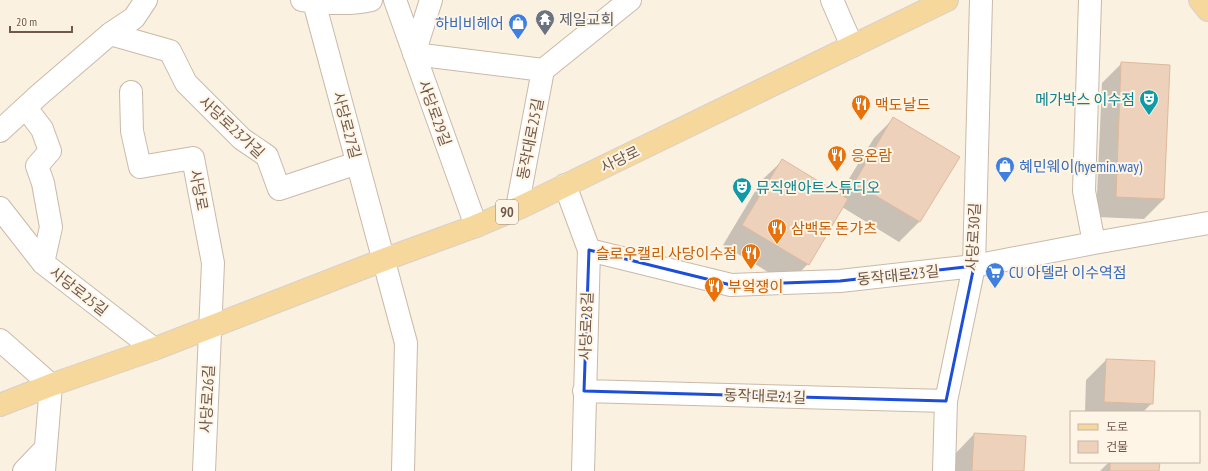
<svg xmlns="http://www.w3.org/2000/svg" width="1208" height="471" font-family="'PT Sans Narrow','Noto Sans KR',sans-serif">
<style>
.shadow{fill:#0003}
.building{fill:#eed1ba;stroke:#e0b89c}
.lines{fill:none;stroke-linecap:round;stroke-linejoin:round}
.minor-casing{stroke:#cab9a9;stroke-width:24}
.major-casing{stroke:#d7d0cc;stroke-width:24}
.minor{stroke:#fff;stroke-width:22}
.major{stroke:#f6d89c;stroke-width:22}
.marked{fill:none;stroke:#1d4ed8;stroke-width:3;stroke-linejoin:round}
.labels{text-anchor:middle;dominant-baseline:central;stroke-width:4;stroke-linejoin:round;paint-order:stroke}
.shield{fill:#fef5e6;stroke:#9b8779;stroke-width:1}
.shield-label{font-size:14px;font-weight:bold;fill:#70584a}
.worship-label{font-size:15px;fill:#5b616d;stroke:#fef5e6;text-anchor:start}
.shop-label{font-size:15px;fill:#366cbe;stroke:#fef5e6;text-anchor:start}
.culture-label{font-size:15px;fill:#0d838f;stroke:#fef5e6;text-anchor:end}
.food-label{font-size:15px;fill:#c56008;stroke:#fef5e6;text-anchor:start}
.street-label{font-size:15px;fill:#70584a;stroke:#fef5e6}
</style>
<rect width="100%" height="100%" fill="#faf1e1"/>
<path class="shadow" d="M1121,64L1169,65L1164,199L1144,219L1096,217L1102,83Z
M894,118L958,157L919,222L899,242L842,207L808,264L788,284L723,245L762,180L782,161L839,195L874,138Z
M1106,360L1152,403L1143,412H1085L1086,380Z
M974,434L1023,471H954L955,454Z
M1109,462H1159L1158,471H1100Z"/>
<path class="building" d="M1121,62L1170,65L1164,199L1116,197Z
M893,117L960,157L920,222L854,183Z
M782,159L848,199L809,265L742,225Z
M1106,359L1155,361L1153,404L1104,402Z
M974,433L1026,436L1024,471H972Z
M1110,462H1160L1159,471H1110Z"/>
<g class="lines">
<g class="minor-casing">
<path id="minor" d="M302,0C323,3 351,5 371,0
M395,0L476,226
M431,0L414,54L543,70L630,0
M832,0L852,46
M1090,0L1084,191L1094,243
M314,2L406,343L403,471
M110,34L170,51L186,83L242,139L267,156L279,189L357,163
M131,92L132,131L140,167L193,158L213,263L204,471
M26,108L42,129L50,151L37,166L43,183L51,227L43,263
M0,131L39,95L110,34L134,18L146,0
M565,185L589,250L583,471
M0,208L43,263L154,349
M517,208L543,70
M589,250L731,285L840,281L974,266L1094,243L1208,223
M0,340L51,385L44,471
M584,391L946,401
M24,471L45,449
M944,471L946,401L974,266L981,0"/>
</g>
<g class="major-casing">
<path id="major" d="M1200,0L1208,10
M0,405L51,385L154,349L383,260L476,226L521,207L947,0"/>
</g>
<use href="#minor" class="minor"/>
<use href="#major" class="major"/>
</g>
<path class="marked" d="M589,250L731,285L840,281L974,266L946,401L584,391Z"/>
<defs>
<g id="temple-pin" transform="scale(1)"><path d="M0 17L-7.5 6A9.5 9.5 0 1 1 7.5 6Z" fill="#6b7280" stroke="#fef5e6"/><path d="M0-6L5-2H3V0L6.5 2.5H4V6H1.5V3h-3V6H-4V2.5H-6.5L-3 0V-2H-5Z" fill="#fff"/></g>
<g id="shop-pin" transform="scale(1)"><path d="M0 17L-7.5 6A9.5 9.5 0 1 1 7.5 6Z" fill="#3f7fe0" stroke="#fef5e6"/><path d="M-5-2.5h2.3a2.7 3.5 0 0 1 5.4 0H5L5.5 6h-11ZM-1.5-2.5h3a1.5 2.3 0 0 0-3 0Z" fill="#fff"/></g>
<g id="theatre-pin" transform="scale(1)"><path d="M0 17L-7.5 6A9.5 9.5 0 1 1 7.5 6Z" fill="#0f9aa8" stroke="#fef5e6"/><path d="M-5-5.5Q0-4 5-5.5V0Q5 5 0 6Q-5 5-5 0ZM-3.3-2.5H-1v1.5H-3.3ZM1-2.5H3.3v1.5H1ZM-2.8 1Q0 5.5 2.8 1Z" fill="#fff"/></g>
<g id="restaurant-pin" transform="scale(1)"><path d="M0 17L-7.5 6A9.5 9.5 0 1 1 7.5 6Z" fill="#e8710a" stroke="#fef5e6"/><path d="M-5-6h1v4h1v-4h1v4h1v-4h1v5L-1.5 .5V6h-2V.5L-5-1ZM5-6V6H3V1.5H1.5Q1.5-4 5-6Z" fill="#fff"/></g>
<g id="supermarket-pin" transform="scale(1)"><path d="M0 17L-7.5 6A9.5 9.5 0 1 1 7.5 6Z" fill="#3f7fe0" stroke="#fef5e6"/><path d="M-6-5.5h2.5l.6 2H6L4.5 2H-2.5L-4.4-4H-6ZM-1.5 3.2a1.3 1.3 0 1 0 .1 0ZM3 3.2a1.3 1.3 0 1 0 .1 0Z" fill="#fff"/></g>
</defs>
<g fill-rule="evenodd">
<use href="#temple-pin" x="545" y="19"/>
<use href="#shop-pin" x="518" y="23"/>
<use href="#theatre-pin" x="1149" y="99"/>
<use href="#restaurant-pin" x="861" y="104"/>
<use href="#restaurant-pin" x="837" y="155"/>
<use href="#shop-pin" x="1005" y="166"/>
<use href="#theatre-pin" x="742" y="187"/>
<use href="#restaurant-pin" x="777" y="228"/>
<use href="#restaurant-pin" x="751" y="253"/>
<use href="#supermarket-pin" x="995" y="272"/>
<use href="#restaurant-pin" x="714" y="286"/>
</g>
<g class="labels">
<rect class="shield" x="496" y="200" width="22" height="24" rx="3"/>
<g class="shield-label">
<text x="507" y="212">90</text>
</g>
<g class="worship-label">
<text x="559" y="19">제일교회</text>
</g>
<g class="shop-label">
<text x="504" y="23" text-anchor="end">하비비헤어</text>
<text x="1019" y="166">혜민웨이(hyemin.way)</text>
<text x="1009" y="272">CU 아델라 이수역점</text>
</g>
<g class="culture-label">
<text x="1135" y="99">메가박스 이수점</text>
<text x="756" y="187" text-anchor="start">뮤직앤아트스튜디오</text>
</g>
<g class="food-label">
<text x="875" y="104">맥도날드</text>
<text x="851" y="155">응온람</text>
<text x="791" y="228">삼백돈 돈가츠</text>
<text x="737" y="253" text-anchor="end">슬로우캘리 사당이수점</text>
<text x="728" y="286">부엌쟁이</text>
</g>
<g class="street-label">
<text transform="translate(435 113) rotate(70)">사당로29길</text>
<text transform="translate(347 125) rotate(75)">사당로27길</text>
<text transform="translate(232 127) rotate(43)">사당로23가길</text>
<text transform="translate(530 139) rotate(-79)">동작대로25길</text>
<text transform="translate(620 159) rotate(-26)">사당로</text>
<text transform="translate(199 190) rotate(79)">사당로</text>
<text transform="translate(973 237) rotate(-87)">사당로30길</text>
<text transform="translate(898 275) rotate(-6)">동작대로23길</text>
<text transform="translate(79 291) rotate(38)">사당로25길</text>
<text transform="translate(586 326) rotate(-88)">사당로28길</text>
<text transform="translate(765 396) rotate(2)">동작대로21길</text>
<text transform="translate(207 399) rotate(-87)">사당로26길</text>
</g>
</g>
<rect x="1070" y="411" width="130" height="52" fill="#fef5e6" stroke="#c5b6a8"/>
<rect x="1078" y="424" width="20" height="6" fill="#f6d89c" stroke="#c5b6a8"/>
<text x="1106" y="431" font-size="12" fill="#70584a">도로</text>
<rect x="1078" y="441" width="20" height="12" fill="#eed1ba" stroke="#c5b6a8"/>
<text x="1106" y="451" font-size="12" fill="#70584a">건물</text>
<path d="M10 26v6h62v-6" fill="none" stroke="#70584a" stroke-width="2"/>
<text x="16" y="26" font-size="12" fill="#70584a" stroke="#fef5e6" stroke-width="3" paint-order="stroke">20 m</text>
</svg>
